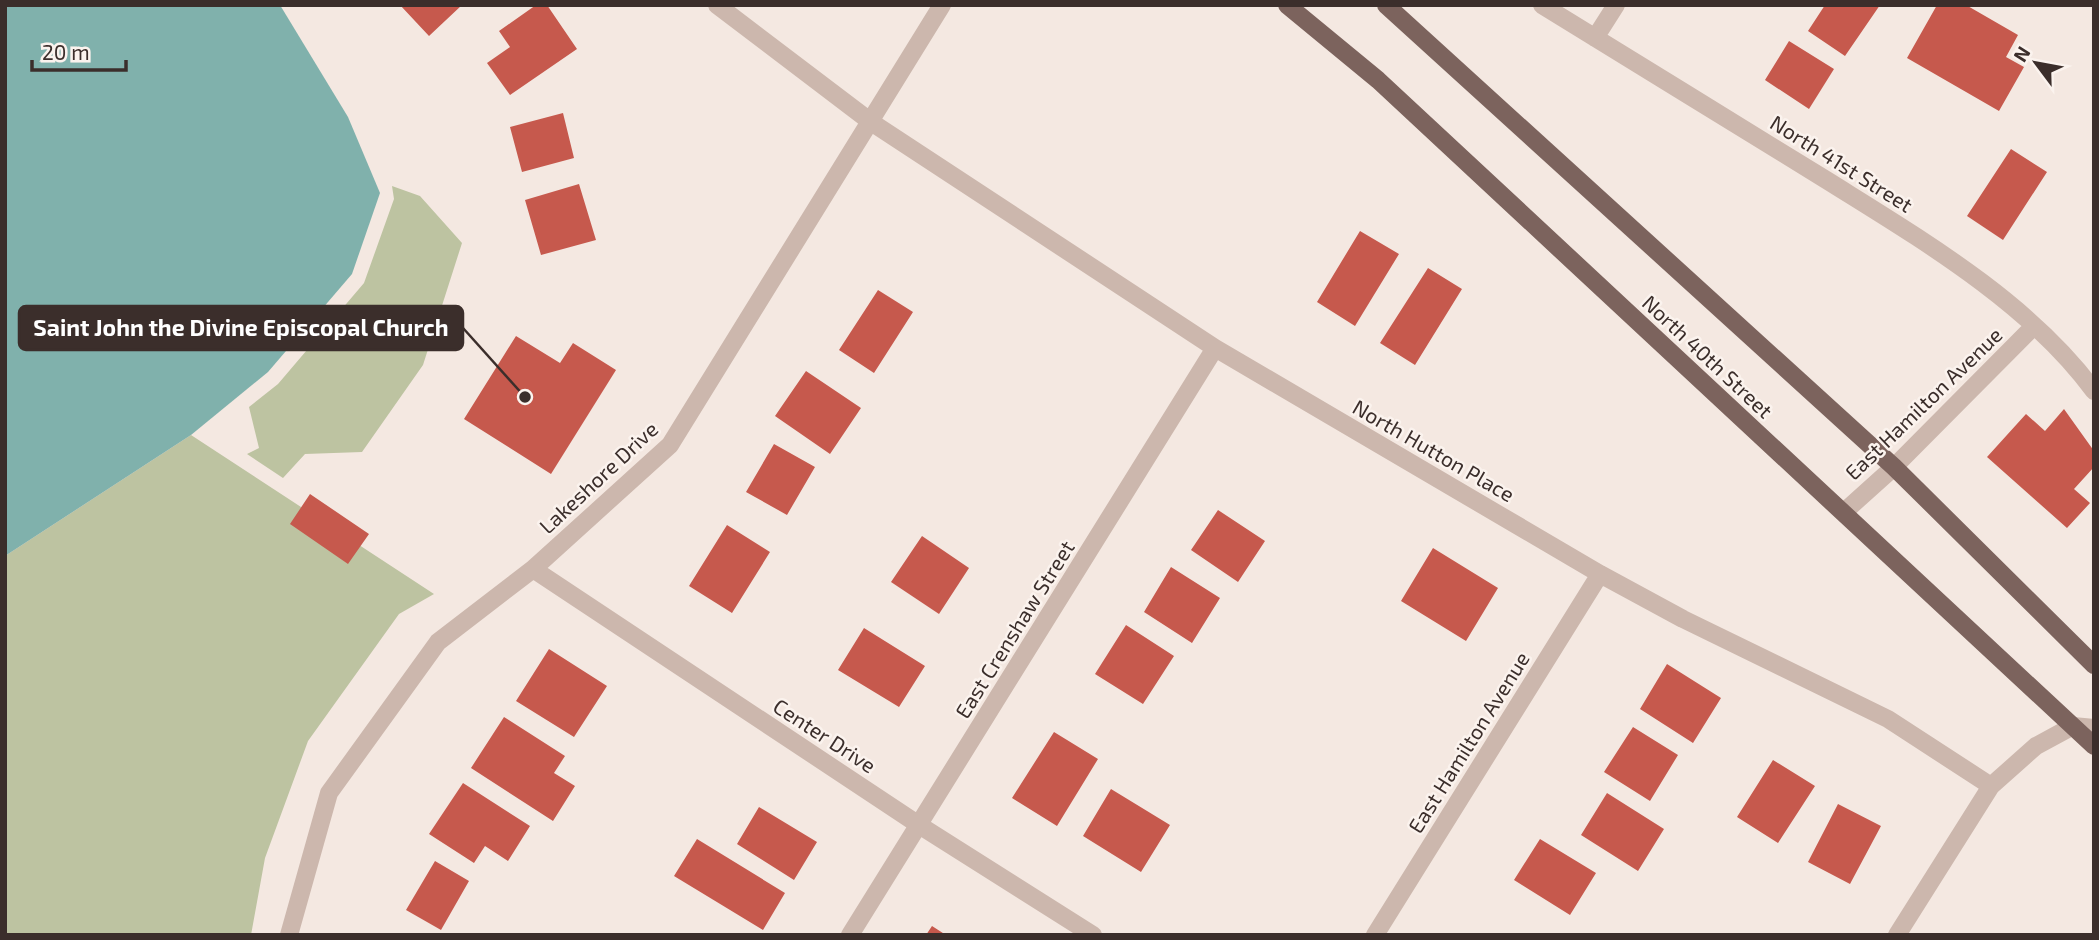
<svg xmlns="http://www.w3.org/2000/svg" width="2099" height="940" font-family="'Exo 2',sans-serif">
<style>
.green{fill:#bdc3a1}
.water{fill:#80b1ac}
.building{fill:#c6594d}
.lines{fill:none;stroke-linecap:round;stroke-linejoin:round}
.minor{stroke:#ccb7ad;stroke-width:18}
.major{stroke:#7c635d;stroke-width:18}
.labels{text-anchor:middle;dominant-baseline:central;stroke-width:5;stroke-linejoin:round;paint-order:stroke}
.street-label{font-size:21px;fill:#3b2e2b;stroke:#fbf3ee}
.leader{fill:none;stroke:#3b2e2b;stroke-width:2.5}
.callout-dot{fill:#3b2e2b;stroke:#fbf3ee;stroke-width:2.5}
.callout{fill:#3b2e2b;stroke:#3b2e2b;stroke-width:2.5}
.callout-label{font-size:23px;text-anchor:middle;font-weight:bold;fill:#fff}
</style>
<rect width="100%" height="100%" fill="#f4e8e1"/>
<path class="green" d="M392,186L420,196L462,243L423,365L362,452L305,454L283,478L247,454L259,448L249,407L278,384L364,283L394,199Z
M191,435L434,594L399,614L308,741L265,858L251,935H5V556Z"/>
<path class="water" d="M5,5H280L348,117L380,193L352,274L268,372L191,435L5,556Z"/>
<path class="building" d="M400,5H462L429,36Z
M536,5H547L577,49L510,95L487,63L510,47L499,31Z
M1825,5H1880L1845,56L1808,31Z
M1937,5H1966L2018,35L2006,57L2024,67L1999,111L1907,58Z
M1789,41L1834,69L1809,109L1765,80Z
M563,113L574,158L522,172L510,127Z
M2011,149L2047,172L2003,240L1967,216Z
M579,184L596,240L541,255L525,200Z
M1360,231L1399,254L1355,326L1317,302Z
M1428,268L1462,289L1415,365L1380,343Z
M878,290L913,312L874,373L839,350Z
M516,336L560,363L573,343L616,370L551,474L464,419Z
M806,371L861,408L830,454L775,416Z
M2064,409L2094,451V467L2074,489L2090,503L2067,528L1987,457L2026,414L2045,431Z
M774,444L815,467L787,515L746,492Z
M310,494L369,534L348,564L290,524Z
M1218,510L1265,541L1238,582L1191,550Z
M727,525L770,552L732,613L689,586Z
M922,536L969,568L939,614L891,582Z
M1433,548L1498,588L1466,641L1401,601Z
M1171,567L1220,598L1192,643L1144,612Z
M1126,625L1174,656L1143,704L1095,674Z
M864,628L925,666L899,707L838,670Z
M549,649L607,686L574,737L516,701Z
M1667,664L1721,698L1693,743L1640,709Z
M504,717L565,756L554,773L575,786L553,821L471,768Z
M1633,727L1678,755L1650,801L1604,772Z
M1054,732L1098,759L1057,826L1012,798Z
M1773,760L1815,786L1778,843L1737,817Z
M463,783L530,826L508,861L485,846L474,863L429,834Z
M1111,789L1170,825L1141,872L1083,836Z
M1607,793L1664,829L1638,871L1581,835Z
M1838,804L1881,826L1850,884L1808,862Z
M759,807L817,842L794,880L737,844Z
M697,839L785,893L763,930L674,876Z
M1540,839L1596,873L1570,915L1514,880Z
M435,861L469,881L441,930L406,910Z
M932,926L946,935H926Z"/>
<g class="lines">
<path class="minor" d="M717,5L871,122L1215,348L1600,574L1683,619L1888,719L1991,786
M1542,5C1637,64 1733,122 1828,181C1919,238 2030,303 2094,391
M1595,38L1616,5
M1844,512L1894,467L2034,326
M533,569L919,825L1093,935
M289,935L329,793L438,642L533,569L670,445L942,5
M850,935L1215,348
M1375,935L1600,574
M1897,935L1991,786L2036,746L2073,726L2094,728"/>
<path class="major" d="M1287,5L1378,80L2094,746
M1386,5L1894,467L2094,665"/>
</g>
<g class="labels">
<g class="street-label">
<text transform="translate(1842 163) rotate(32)">North 41st Street</text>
<text transform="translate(1708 356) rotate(43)">North 40th Street</text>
<text transform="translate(1923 403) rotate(-44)">East Hamilton Avenue</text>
<text transform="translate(1434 450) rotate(30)">North Hutton Place</text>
<text transform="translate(598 477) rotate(-43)">Lakeshore Drive</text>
<text transform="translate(1014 629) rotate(-58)">East Crenshaw Street</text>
<text transform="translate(825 735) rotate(33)">Center Drive</text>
<text transform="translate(1468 742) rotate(-58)">East Hamilton Avenue</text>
</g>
</g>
<path class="leader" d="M525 397L463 328"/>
<circle class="callout-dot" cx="525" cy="397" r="7"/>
<rect class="callout" x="19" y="306" width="444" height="44" rx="7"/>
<g class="callout-label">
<text x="241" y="336">Saint John the Divine Episcopal Church</text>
</g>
<rect width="2099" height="940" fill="none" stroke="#3b2e2b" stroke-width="14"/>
<g transform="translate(2036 63) rotate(302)" stroke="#fbf3ee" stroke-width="5" paint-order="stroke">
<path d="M0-5L12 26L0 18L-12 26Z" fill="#3b2e2b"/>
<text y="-10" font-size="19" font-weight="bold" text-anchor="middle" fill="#3b2e2b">N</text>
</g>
<path d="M32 60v10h94v-10" fill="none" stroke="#3b2e2b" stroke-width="3.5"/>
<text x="42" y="60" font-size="21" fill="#3b2e2b" stroke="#fbf3ee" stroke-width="5" paint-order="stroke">20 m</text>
</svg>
